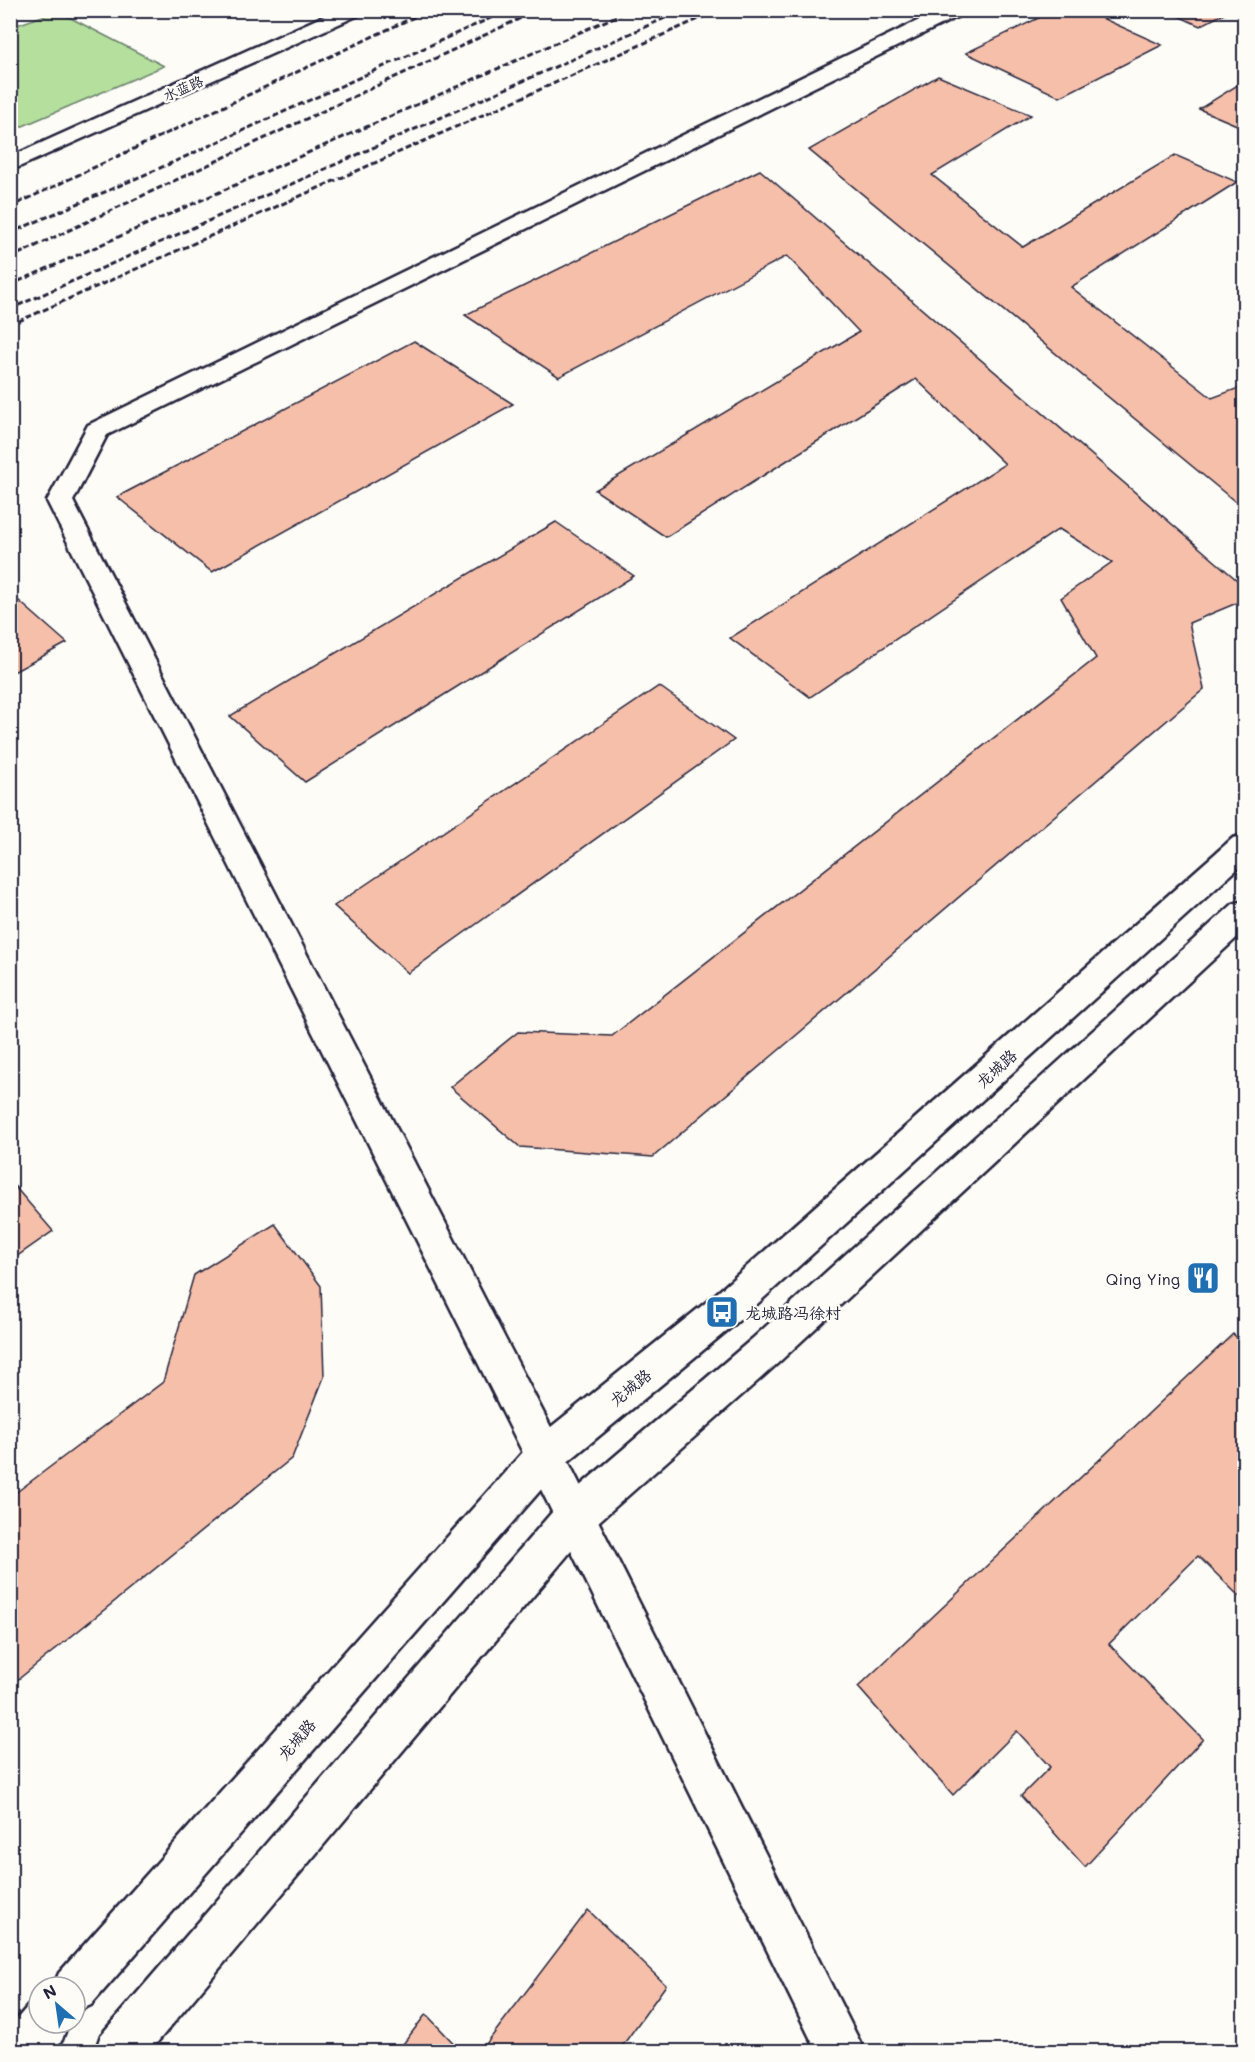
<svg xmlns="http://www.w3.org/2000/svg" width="1255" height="2062" font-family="Mali,'LXGW WenKai TC',sans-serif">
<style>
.green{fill:#b4df9c;stroke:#6b806c;stroke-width:1.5}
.building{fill:#f6bfaa;stroke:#22223b;stroke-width:1.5}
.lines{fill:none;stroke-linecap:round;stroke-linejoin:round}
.street-casing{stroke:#22223b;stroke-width:5}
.secondary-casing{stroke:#22223b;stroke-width:5}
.street{fill:#fdfcf7;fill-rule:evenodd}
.secondary{fill:#fdfcf7;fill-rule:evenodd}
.rail{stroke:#22223b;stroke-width:3;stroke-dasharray:6 3;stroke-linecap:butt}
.labels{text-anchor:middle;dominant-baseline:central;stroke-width:5;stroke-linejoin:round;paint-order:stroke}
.far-street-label{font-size:14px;fill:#22223b;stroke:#fdfcf7}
.street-label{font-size:16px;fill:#22223b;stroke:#fdfcf7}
.poi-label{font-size:16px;fill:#22223b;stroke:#fdfcf7;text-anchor:end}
</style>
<rect width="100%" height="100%" fill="#fdfcf7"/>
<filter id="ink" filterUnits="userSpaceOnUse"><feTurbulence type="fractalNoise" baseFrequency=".0167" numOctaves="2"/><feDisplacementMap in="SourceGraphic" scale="12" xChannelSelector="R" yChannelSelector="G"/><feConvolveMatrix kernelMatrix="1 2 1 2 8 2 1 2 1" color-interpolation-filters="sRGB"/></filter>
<g filter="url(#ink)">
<path class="green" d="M57,11L164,66L11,131V27Z"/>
<path class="building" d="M1055,10H1084L1162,45L1060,97L966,53Z
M1165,10H1231L1200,26Z
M938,76L1031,115L932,175L1023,247L1175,155L1237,182L1071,287L1212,398L1244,386V509L809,150Z
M1244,81V128L1199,109Z
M760,170L1244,586V600L1189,623L1204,689L653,1157L520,1147L450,1087L518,1032L612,1036L1096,658L1061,598L1112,562L1059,529L810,697L730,638L1005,464L916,379L666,537L595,490L859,332L787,256L559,377L465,315Z
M414,341L513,404L212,572L117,497Z
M556,522L634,576L305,782L230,716Z
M10,593L67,643L10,674Z
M659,686L734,740L408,973L334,906Z
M10,1181L53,1231L10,1261Z
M275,1224L321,1286L324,1377L292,1458L10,1686V1497L163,1382L194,1275Z
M1233,1334L1244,1344V1601L1198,1556L1109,1644L1203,1739L1085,1867L1021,1796L1050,1767L1017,1731L953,1795L858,1687Z
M588,1910L666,1985L618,2052H480Z
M426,2014L462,2052H397Z"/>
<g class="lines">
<g class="street-casing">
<path id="street" d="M940,10H965L963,14L107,435L73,501L559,1443L865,2052H817L531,1469L47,501L88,425Z"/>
</g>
<g class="secondary-casing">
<path id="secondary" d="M337,10H363L361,14L10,171V157Z
M1244,835V863L735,1324L559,1469L91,2005L75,2012V1987H53L59,1973L531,1443L709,1300L1233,838Z
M1244,901V931L778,1363L588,1531L149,2052H95L101,2035L560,1503L752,1339L1233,904Z
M39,2002V2023H68L62,2040L51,2052H10V2027L28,2006Z"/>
</g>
<use href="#street" class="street"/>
<use href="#secondary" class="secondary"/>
<path class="rail" d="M10,207L429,10
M10,233L167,165L508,10
M10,258L538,10
M10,285L630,10
M10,309L683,10
M10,325L719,10"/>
</g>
</g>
<defs>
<g id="restaurant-square" transform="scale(1.725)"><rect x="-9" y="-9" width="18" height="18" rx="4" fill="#1f6fb2" stroke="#fdfcf7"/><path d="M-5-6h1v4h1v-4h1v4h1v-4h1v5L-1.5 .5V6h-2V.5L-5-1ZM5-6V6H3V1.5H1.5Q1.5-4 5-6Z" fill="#fff"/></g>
<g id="bus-square" transform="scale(1.725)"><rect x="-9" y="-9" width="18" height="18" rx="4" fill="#1f6fb2" stroke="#fdfcf7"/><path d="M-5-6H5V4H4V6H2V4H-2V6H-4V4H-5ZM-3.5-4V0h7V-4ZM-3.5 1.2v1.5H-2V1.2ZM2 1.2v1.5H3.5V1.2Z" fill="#fff"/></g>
</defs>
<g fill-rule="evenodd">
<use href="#restaurant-square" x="1203" y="1278"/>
<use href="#bus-square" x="722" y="1312"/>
</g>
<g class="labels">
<g class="far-street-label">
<text transform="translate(183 88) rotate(-24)">水蓝路</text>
</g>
<g class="street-label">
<text transform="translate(996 1068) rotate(-42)">龙城路</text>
<text transform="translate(630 1387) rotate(-39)">龙城路</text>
<text transform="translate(296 1739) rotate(-49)">龙城路</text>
</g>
<g class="poi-label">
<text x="1180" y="1278">Qing Ying</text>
<text x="745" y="1312" text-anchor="start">龙城路冯徐村</text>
</g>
</g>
<rect width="1255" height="2062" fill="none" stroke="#fdfcf7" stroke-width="36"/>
<rect x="18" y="18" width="1219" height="2026" fill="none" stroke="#22223b" stroke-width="2" filter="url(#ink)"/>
<g transform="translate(57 2005) rotate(331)"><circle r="28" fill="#fdfcf7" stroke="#a5a5ac" stroke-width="1.5"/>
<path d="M0-4.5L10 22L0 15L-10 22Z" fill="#1f6fb2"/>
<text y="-9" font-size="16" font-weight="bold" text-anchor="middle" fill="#22223b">N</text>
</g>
</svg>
